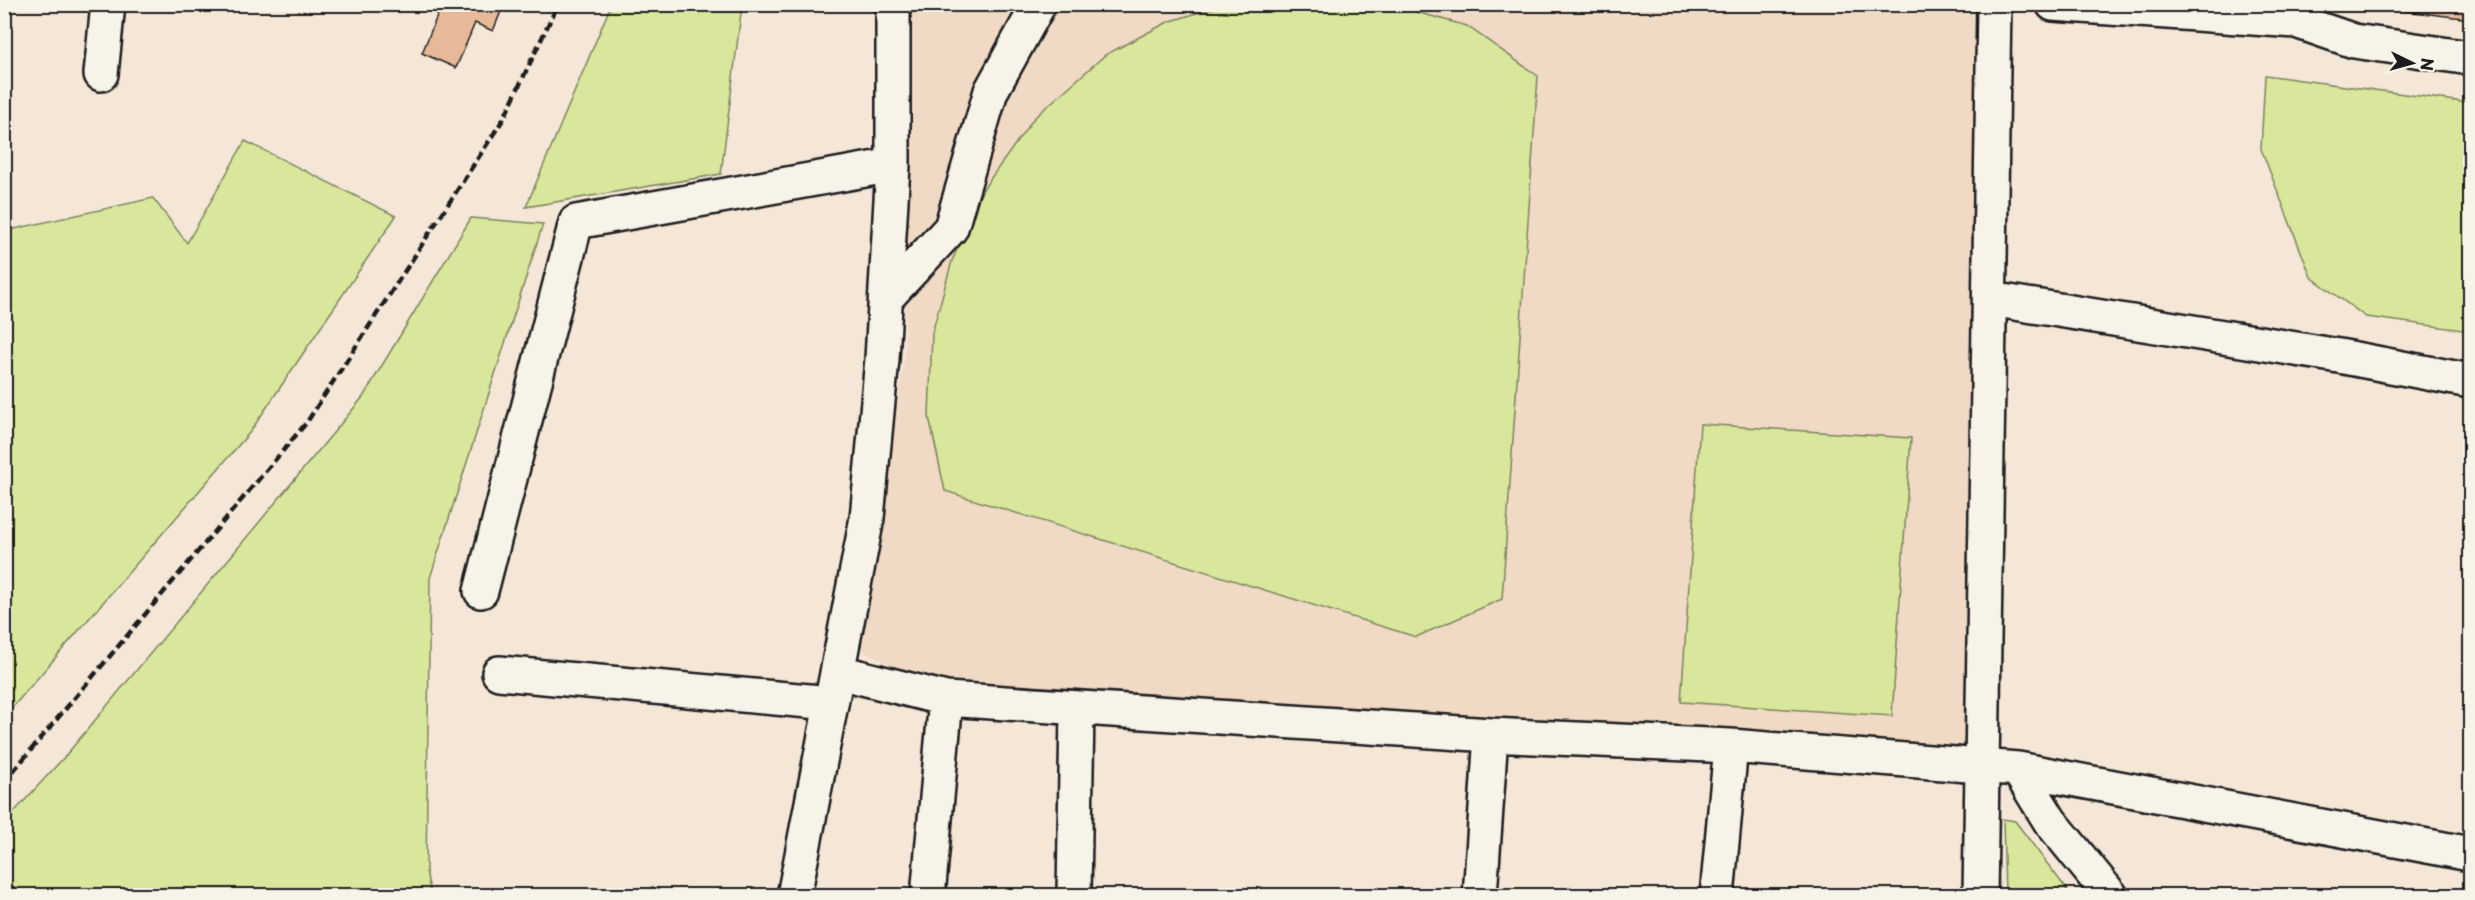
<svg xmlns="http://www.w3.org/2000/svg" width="2475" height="900" font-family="'Playpen Sans',sans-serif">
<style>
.built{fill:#f0d9c5}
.green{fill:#d8e79b;stroke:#7a825c;stroke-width:1.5}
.building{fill:#e7b998;stroke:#1c1c1c;stroke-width:1.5}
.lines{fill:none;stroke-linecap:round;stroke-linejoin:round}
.minor-casing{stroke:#1c1c1c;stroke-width:38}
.minor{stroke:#f7f3e8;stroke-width:33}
.rail{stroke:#1c1c1c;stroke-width:4.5;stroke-dasharray:9 4.5;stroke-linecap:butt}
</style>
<rect width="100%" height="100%" fill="#f4e7d8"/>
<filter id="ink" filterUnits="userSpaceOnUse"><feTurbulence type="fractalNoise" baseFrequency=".0167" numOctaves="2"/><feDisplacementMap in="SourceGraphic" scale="12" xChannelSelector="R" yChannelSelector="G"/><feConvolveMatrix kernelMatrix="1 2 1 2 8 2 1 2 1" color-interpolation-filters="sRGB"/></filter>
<g filter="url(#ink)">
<path class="built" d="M910,5H1976L1965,749L931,686L862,650L905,353Z"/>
<path class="green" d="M611,5H742L721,174L526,207Z
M1223,5H1391L1467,26L1538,76L1502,599L1416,637L945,491L929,417L932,333L952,261L983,189L1034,118L1105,55L1168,22Z
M2265,75L2470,103V331L2366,317L2311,277L2261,149Z
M245,141L396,216L250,432L5,716V231L153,198L187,243Z
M471,218L543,224L430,578L426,871L431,895H5V822L67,754L363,397Z
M1700,424L1911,438L1892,716L1681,702Z
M2003,819L2015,821L2071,895H2005Z"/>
<path class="building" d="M442,4H504L493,31L475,23L456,68L422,53Z
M2399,4H2470V19L2398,10Z"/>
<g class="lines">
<g class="minor-casing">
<path id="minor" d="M2053,4L2296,21L2354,41L2470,58
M101,74L108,4
M886,298L951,228L991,91L1039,4
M1991,299L2339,356L2470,381
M481,591L576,222L893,165
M839,672L946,699L1491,735L1731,746L2018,769L2470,854
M499,673L831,703
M2018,769L2050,821L2111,896
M794,896L867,518L882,359L893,165V4
M928,896L946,699
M1074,896L1077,710
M1480,896L1491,735
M1717,896L1731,746
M1980,896L1994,4"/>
</g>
<use href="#minor" class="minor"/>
<path class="rail" d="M4,782L307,422L504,118L558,4"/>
</g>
</g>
<rect width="2475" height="900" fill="none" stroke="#f7f3e8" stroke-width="24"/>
<rect x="12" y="12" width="2451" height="876" fill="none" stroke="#1c1c1c" stroke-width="2" filter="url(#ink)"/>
<g transform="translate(2412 63) rotate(95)" stroke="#f7f3e8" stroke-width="4.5" paint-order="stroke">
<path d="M0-4.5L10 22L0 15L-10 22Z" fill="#1c1c1c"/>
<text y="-9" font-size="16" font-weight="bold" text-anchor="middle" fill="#1c1c1c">N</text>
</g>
</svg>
